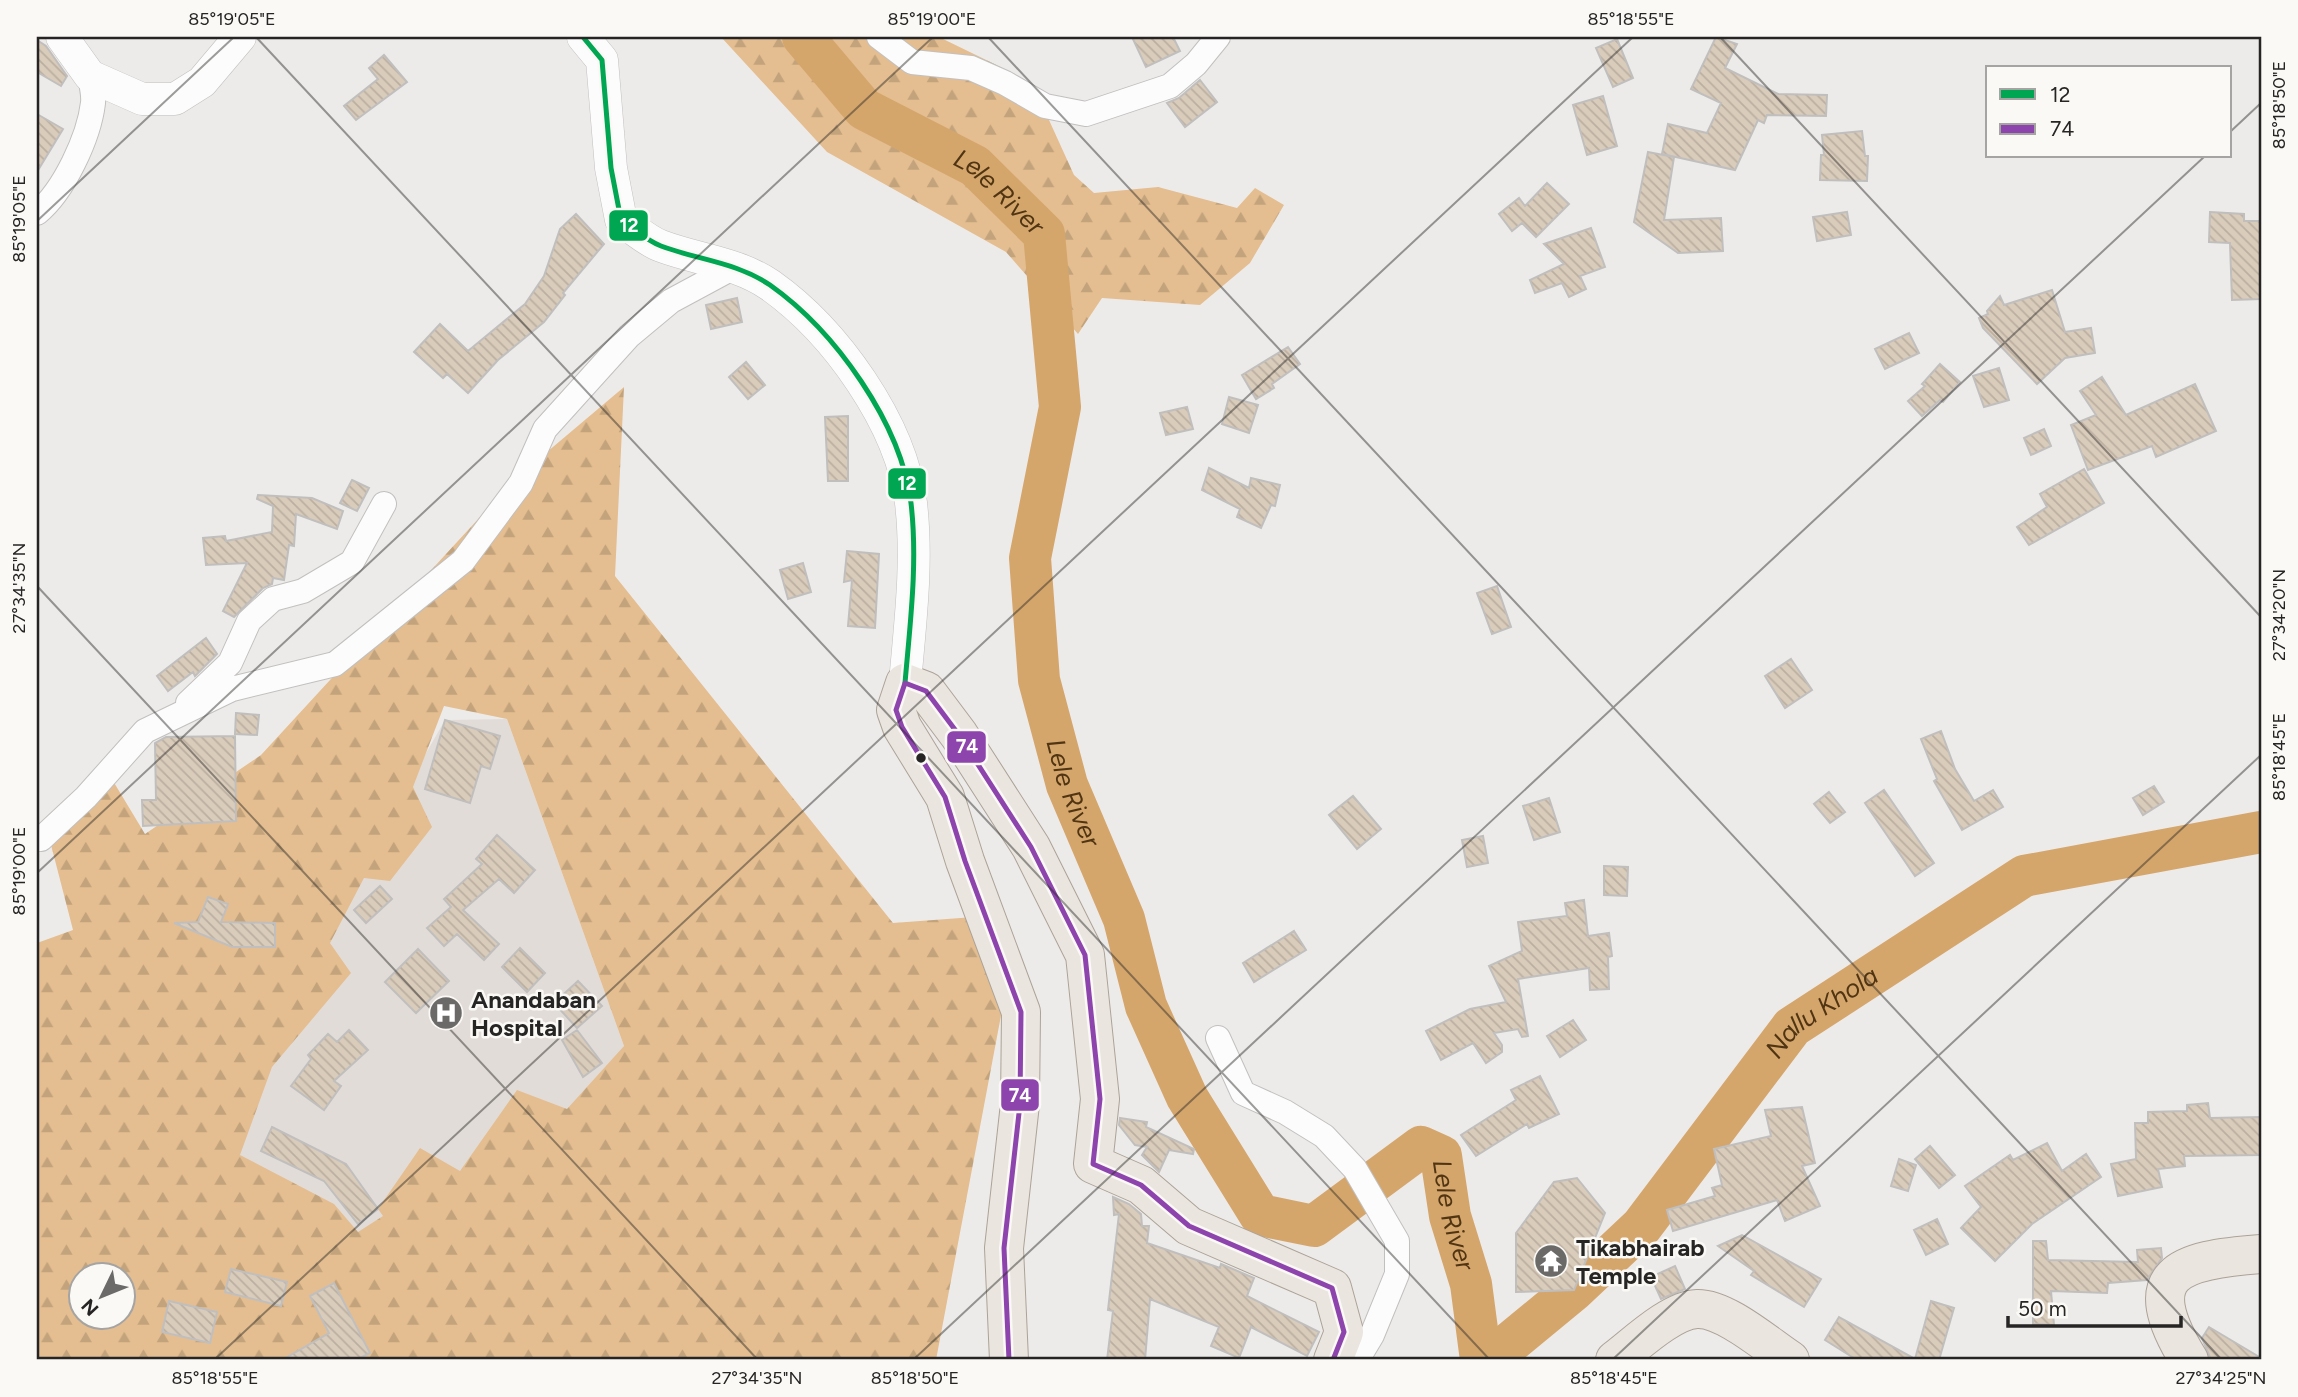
<svg xmlns="http://www.w3.org/2000/svg" width="2298" height="1397" font-family="Figtree,sans-serif">
<style>
.built{fill:#e2dcd8}
.forest{fill:url(#forest-firs);fill-rule:evenodd}
.lines{fill:none;stroke-linecap:round;stroke-linejoin:round}
.river{stroke:#d5a66c;stroke-width:42}
.building{fill:url(#building-back-hatch);stroke:#c0bfbe;stroke-width:2}
.minor-casing{stroke:#c2c0bf;stroke-width:26}
.tertiary-casing{stroke:#c2c0bf;stroke-width:33}
.primary-casing{stroke:#aca398;stroke-width:40}
.minor{stroke:#fcfcfc;stroke-width:24}
.tertiary{stroke:#fcfcfc;stroke-width:32}
.primary{stroke:#eae5df;stroke-width:38}
.bus-1-casing{stroke:#fbf9f6;stroke-width:10}
.bus-2-casing{stroke:#fbf9f6;stroke-width:10}
.bus-1{stroke:#00a651;stroke-width:5}
.bus-2{stroke:#8e44ad;stroke-width:5}
.ticks{fill:none;stroke:#262524;stroke-width:2;stroke-opacity:0.45}
.bus-dot{fill:#262524;stroke:#fbf9f6;stroke-width:2.5}
.labels{text-anchor:middle;dominant-baseline:central;stroke-width:5;stroke-linejoin:round;paint-order:stroke}
.poi-label{font-size:24px;font-weight:bold;fill:#262524;stroke:#fbf9f6;text-anchor:start}
.water-label{font-size:26px;font-style:italic;fill:#513513;stroke:#fbf9f6}
.line-badge{stroke:#fbf9f6;stroke-width:2.5}
.badge-label{font-size:19px;text-anchor:middle;font-weight:bold;fill:#fff}
.neatline{fill:none;stroke:#262524;stroke-width:2.5}
.ticks-label{font-size:18px;text-anchor:middle;fill:#262524}
</style>
<defs>
<pattern id="forest-firs" width="22" height="20" patternUnits="userSpaceOnUse" patternTransform="scale(1.75)"><rect width="22" height="20" fill="#e4be90"/><path d="M5 1l3.5 6h-7zM16 11l3.5 6h-7z" fill="#c3a37c"/></pattern>
<pattern id="building-back-hatch" width="6" height="6" patternUnits="userSpaceOnUse" patternTransform="scale(1.75)"><rect width="6" height="6" fill="#daccbb"/><path d="M-1 5l2 2M0 0l6 6M5-1l2 2" fill="none" stroke="#bbafa1"/></pattern>
</defs>
<rect width="100%" height="100%" fill="#edebe9"/>
<path class="built" d="M507,719L624,1046L450,1360H98L313,951L445,720Z"/>
<path class="forest" d="M721,37H939L1015,74L1005,85L1044,109L1074,175L1094,193L1158,187L1237,208L1255,188L1284,205L1250,263L1200,305L1102,298L1078,334L1006,252L827,152Z
M624,387L615,576L893,923L974,917L1003,1005L936,1360H37V943L73,930L50,841L110,776L145,834L261,755L515,479ZM444,706L507,719L624,1046L567,1109L517,1090L460,1171L420,1148L378,1209L383,1216L358,1232L334,1204L240,1155L272,1067L351,973L330,943L364,878L390,881L432,827L413,787ZM80,1274H122V1316H80Z"/>
<g class="lines">
<g class="river">
<path id="s1" d="M803,37L864,109L975,166L1044,234L1060,407L1030,558L1039,680L1067,785L1124,919L1146,1006L1187,1097L1260,1215L1314,1226L1421,1147L1441,1156L1450,1216L1471,1284L1481,1360"/>
<path id="s2" d="M1489,1360L1574,1290L1642,1226L1792,1027L2024,876L2261,832"/>
</g>
</g>
<path class="building" d="M1132,37H1173L1180,51L1146,67Z
M1716,37L1737,44L1725,68L1778,94L1827,95L1826,116L1767,115L1764,123L1758,120L1735,170L1662,154L1668,124L1707,133L1721,103L1691,89Z
M1617,39L1633,78L1613,87L1596,48Z
M37,40L46,46L67,76L61,86L37,72Z
M384,55L407,82L356,120L344,106L378,79L369,68Z
M1200,80L1217,102L1185,127L1167,103L1179,98Z
M1603,96L1617,146L1587,155L1573,105Z
M37,114L63,129L37,172Z
M1862,131L1865,156H1868L1867,181L1820,180L1821,155H1824L1822,135Z
M1648,152L1674,157L1664,220L1721,218L1723,251L1678,253L1634,222Z
M1547,183L1569,204L1536,237L1522,223L1512,231L1499,214L1519,198L1525,206Z
M1847,212L1851,235L1817,241L1813,217Z
M2210,212L2244,214V221H2261V299L2232,300L2230,243L2209,242Z
M576,214L604,244L563,293L565,295L544,322L498,360L468,393L447,374L443,378L414,352L440,324L468,351L525,304L544,276L560,229Z
M1591,228L1605,267L1580,276L1586,289L1569,297L1562,283L1535,293L1530,280L1564,264L1544,244Z
M2052,290L2065,332L2091,328L2095,353L2065,358L2037,384L1983,328L1979,318L1988,314L1987,311L2000,296L2004,305Z
M737,298L742,322L711,329L706,305Z
M1909,333L1919,353L1885,369L1875,349Z
M1288,347L1300,364L1272,384L1274,388L1256,399L1242,375Z
M746,362L765,385L748,399L729,377Z
M1940,364L1960,382L1943,402L1940,400L1922,416L1908,401L1925,386L1922,384Z
M1999,368L2009,400L1984,407L1973,376Z
M2102,377L2126,415L2195,384L2216,431L2156,457L2152,446L2088,470L2071,425L2096,415L2080,391Z
M1229,397L1258,405L1249,433L1222,424Z
M1187,407L1193,429L1166,435L1160,413Z
M848,416V481H828L825,417Z
M2044,429L2051,446L2031,455L2024,438Z
M1209,468L1249,488L1251,478L1280,485L1275,506L1271,505L1261,528L1237,517L1240,509L1202,490Z
M2084,469L2104,503L2029,545L2017,527L2047,507L2040,494Z
M352,480L369,488L357,511L340,503Z
M258,495L312,498L343,511L337,529L296,514L294,546L289,545L284,580L273,578L272,584L263,588L234,617L223,611L247,563L206,565L203,538L225,536L226,541L272,532L273,506L257,499Z
M847,551L879,554L875,628L848,626L852,580L844,582Z
M803,563L811,592L788,599L780,570Z
M1497,586L1511,627L1492,634L1477,593Z
M206,638L217,654L195,676L193,672L168,691L157,676Z
M1791,659L1812,690L1785,708L1765,676Z
M236,713L259,715L257,735L235,734Z
M445,720L500,736L490,769L481,766L470,803L425,789Z
M1941,731L1955,769L1974,801L1993,790L2003,807L1962,830L1934,781L1937,779L1921,739Z
M235,736L236,821L143,826L142,800H156L155,743L166,737Z
M2154,786L2164,802L2143,815L2133,798Z
M1884,790L1934,863L1915,876L1865,803Z
M1829,792L1845,812L1830,823L1814,804Z
M1353,796L1381,829L1357,849L1329,815Z
M1549,798L1560,832L1534,840L1523,806Z
M497,835L535,870L514,893L499,879L463,910L499,944L484,960L457,934L444,946L427,928L451,907L444,899L482,864L476,859Z
M1483,836L1488,863L1467,867L1462,840Z
M1604,866L1628,867L1627,896L1604,895Z
M380,886L392,899L366,923L354,910Z
M208,897L228,904L221,922L275,923V947H232L174,923L198,922Z
M1584,900L1588,936L1609,933L1612,956L1608,957L1609,989L1590,990L1589,968L1518,979L1528,1036L1522,1037L1518,1029L1494,1033L1502,1045V1052L1486,1063L1473,1043L1441,1060L1426,1031L1470,1009L1506,1002L1489,966L1522,951L1518,922L1567,916L1565,903Z
M1294,931L1306,950L1254,982L1243,963Z
M520,948L545,973L527,992L502,967Z
M418,949L449,981L416,1013L385,982Z
M578,981L602,1006L577,1028L554,1003Z
M1573,1020L1586,1040L1560,1057L1547,1036Z
M349,1030L368,1050L334,1081L341,1086L324,1110L291,1086L311,1059L308,1055L328,1034L337,1042Z
M577,1030L602,1063L583,1077L562,1040Z
M1540,1076L1559,1114L1529,1128L1527,1124L1476,1156L1461,1135L1516,1100L1511,1090Z
M2208,1103L2210,1118L2261,1117V1155L2184,1156L2185,1166L2158,1169L2162,1187L2118,1196L2111,1164L2136,1159L2135,1123H2148V1112L2187,1111V1105Z
M1802,1107L1815,1163L1802,1166L1820,1206L1785,1221L1777,1200L1673,1231L1667,1210L1715,1196L1712,1188L1722,1185L1714,1149L1771,1136L1765,1110Z
M1120,1118L1147,1122L1146,1127L1194,1149L1193,1154L1169,1150L1159,1172L1142,1155L1147,1147L1135,1145L1119,1125Z
M272,1127L346,1164L378,1209L358,1224L324,1181L261,1151Z
M2047,1143L2062,1171L2086,1154L2101,1177L2032,1224L1995,1261L1961,1228L1981,1207L1965,1186L2010,1155L2013,1160Z
M1930,1146L1955,1175L1939,1188L1915,1159Z
M1899,1159L1916,1165L1908,1191L1891,1186Z
M1577,1178L1605,1213L1574,1290L1516,1292V1233L1554,1182Z
M1113,1197L1129,1204L1141,1214L1142,1226H1149L1147,1243L1220,1268L1221,1264L1254,1278L1247,1296L1319,1332L1307,1356L1251,1327L1239,1358L1211,1346L1219,1327L1150,1299L1145,1360H1107L1113,1311L1108,1310L1119,1214L1114,1215Z
M1937,1219L1948,1244L1926,1255L1914,1230Z
M1742,1235L1821,1279L1804,1307L1751,1275L1754,1271L1718,1246Z
M2033,1241H2046L2048,1260L2138,1262L2137,1250L2161,1248L2162,1258L2147,1280L2108,1283L2107,1293L2051,1291L2054,1325L2033,1324Z
M1675,1266L1685,1289L1661,1299L1651,1277Z
M231,1269L287,1282L281,1306L225,1292Z
M334,1283L370,1353L356,1360H282L329,1333L310,1296Z
M169,1301L217,1312L210,1343L162,1332Z
M1931,1301L1954,1308L1939,1360H1857L1825,1340L1839,1317L1915,1359Z
M2209,1327L2261,1358V1360H2211L2202,1338Z"/>
<g class="lines">
<g class="minor-casing">
<path id="minor" d="M879,37L912,62L971,68L1005,83L1045,106L1086,114L1170,86L1196,64L1218,37
M37,213C64,191 89,137 93,103C94,94 91,84 90,76
M188,703L230,663L249,621L273,599L303,591L352,562L384,504
M37,838L41,839L86,797L145,731L232,689L335,664L463,561L521,483L545,429L629,336L671,301L736,266
M1218,1038L1243,1093L1285,1112L1324,1136L1355,1169L1397,1241V1274L1372,1335L1357,1360"/>
</g>
<g class="tertiary-casing">
<path id="tertiary" d="M62,37L90,76L142,99H175L202,82L240,37
M583,37L602,60L611,168L621,220C633,228 647,241 661,246C698,260 736,262 770,285C835,331 901,423 911,503C918,563 910,624 905,683"/>
</g>
<g class="primary-casing">
<path id="primary" d="M1009,1360L1004,1248L1020,1104L1021,1012L965,861L945,797L902,727L896,710L905,683L926,691L959,735L1031,847L1085,955L1100,1099L1093,1164L1141,1185L1189,1226L1332,1288L1344,1332L1333,1360
M1615,1360C1635,1345 1671,1310 1697,1309C1725,1308 1767,1345 1790,1360
M2189,1360C2135,1273 2178,1260 2261,1254"/>
</g>
<use href="#minor" class="minor"/>
<use href="#tertiary" class="tertiary"/>
<use href="#primary" class="primary"/>
<g class="bus-1-casing">
<path id="bus-1" d="M583,37L602,60L611,168L621,220C633,228 647,241 661,246C698,260 736,262 770,285C835,331 901,423 911,503C918,563 910,624 905,683"/>
</g>
<g class="bus-2-casing">
<path id="bus-2" d="M1009,1360L1004,1248L1020,1104L1021,1012L965,861L945,797L902,727L896,710L905,683L926,691L959,735L1031,847L1085,955L1100,1099L1093,1164L1141,1185L1189,1226L1332,1288L1344,1332L1333,1360"/>
</g>
<use href="#bus-1" class="bus-1"/>
<use href="#bus-2" class="bus-2"/>
</g>
<path class="ticks" d="M256,37L1490,1360M988,37L2222,1360M1720,37L2261,617M2230,132L2261,103M37,221L234,37M37,586L758,1360M37,873L933,37M214,1360L1633,37M913,1360L2205,156M1612,1360L2261,755"/>
<defs>
<g id="hospital-disc" transform="scale(1.75)"><circle r="9.5" fill="#6c6a69" stroke="#fbf9f6"/><path d="M-5-5h3v3.5h4V-5h3V5h-3V1.5h-4V5h-3Z" fill="#fff"/></g>
<g id="temple-disc" transform="scale(1.75)"><circle r="9.5" fill="#6c6a69" stroke="#fbf9f6"/><path d="M0-6L5-2H3V0L6.5 2.5H4V6H1.5V3h-3V6H-4V2.5H-6.5L-3 0V-2H-5Z" fill="#fff"/></g>
</defs>
<g fill-rule="evenodd">
<use href="#hospital-disc" x="446" y="1013"/>
<use href="#temple-disc" x="1551" y="1261"/>
</g>
<circle class="bus-dot" cx="921" cy="758" r="6"/>
<g class="labels">
<g class="poi-label">
<text x="471" y="999">Anandaban<tspan x="471" dy="28">Hospital</tspan></text>
<text x="1576" y="1247">Tikabhairab<tspan x="1576" dy="28">Temple</tspan></text>
</g>
<g class="water-label">
<text stroke="none"><textPath href="#s1" startOffset="254">Lele River</textPath></text>
<text stroke="none"><textPath href="#s1" startOffset="884">Lele River</textPath></text>
<text stroke="none"><textPath href="#s2" startOffset="485">Nallu Khola</textPath></text>
<text stroke="none"><textPath href="#s1" startOffset="1619">Lele River</textPath></text>
</g>
</g>
<g class="line-badge">
<rect x="608" y="209" width="41" height="33" rx="7" fill="#00a651"/>
<rect x="887" y="467" width="40" height="33" rx="7" fill="#00a651"/>
<rect x="946" y="730" width="41" height="34" rx="7" fill="#8e44ad"/>
<rect x="1000" y="1078" width="40" height="34" rx="7" fill="#8e44ad"/>
</g>
<g class="badge-label">
<text x="629" y="232">12</text>
<text x="907" y="490">12</text>
<text x="967" y="753">74</text>
<text x="1020" y="1102">74</text>
</g>
<rect width="2298" height="1397" fill="none" stroke="#fbf9f6" stroke-width="77"/>
<rect x="1986" y="66" width="245" height="91" fill="#fbf9f6" stroke="#a6a4a2" stroke-width="2"/>
<rect x="2000" y="89" width="35" height="10" fill="#00a651" stroke="#a6a4a2" stroke-width="2"/>
<text x="2050" y="102" font-size="21" fill="#262524">12</text>
<rect x="2000" y="124" width="35" height="10" fill="#8e44ad" stroke="#a6a4a2" stroke-width="2"/>
<text x="2050" y="136" font-size="21" fill="#262524">74</text>
<g transform="translate(102 1296) rotate(227)"><circle r="33" fill="#fbf9f6" stroke="#a6a4a2" stroke-width="2"/>
<path d="M0-5L12 26L0 18L-12 26Z" fill="#6c6a69"/>
<text y="-10" font-size="19" font-weight="bold" text-anchor="middle" fill="#262524">N</text>
</g>
<path d="M2008 1316v10h173v-10" fill="none" stroke="#262524" stroke-width="3.5"/>
<text x="2018" y="1316" font-size="21" fill="#262524" stroke="#fbf9f6" stroke-width="5" paint-order="stroke">50 m</text>
<rect x="38" y="38" width="2222" height="1320" class="neatline"/>
<g class="ticks-label">
<text x="232" y="25">85°19'05"E</text>
<text x="932" y="25">85°19'00"E</text>
<text x="1631" y="25">85°18'55"E</text>
<text transform="translate(2279 105) rotate(-90)" y="6">85°18'50"E</text>
<text transform="translate(19 219) rotate(-90)" y="6">85°19'05"E</text>
<text transform="translate(19 588) rotate(-90)" y="6">27°34'35"N</text>
<text transform="translate(2279 615) rotate(-90)" y="6">27°34'20"N</text>
<text transform="translate(2279 757) rotate(-90)" y="6">85°18'45"E</text>
<text transform="translate(19 871) rotate(-90)" y="6">85°19'00"E</text>
<text x="215" y="1384">85°18'55"E</text>
<text x="757" y="1384">27°34'35"N</text>
<text x="915" y="1384">85°18'50"E</text>
<text x="1614" y="1384">85°18'45"E</text>
<text x="2221" y="1384">27°34'25"N</text>
</g>
</svg>
